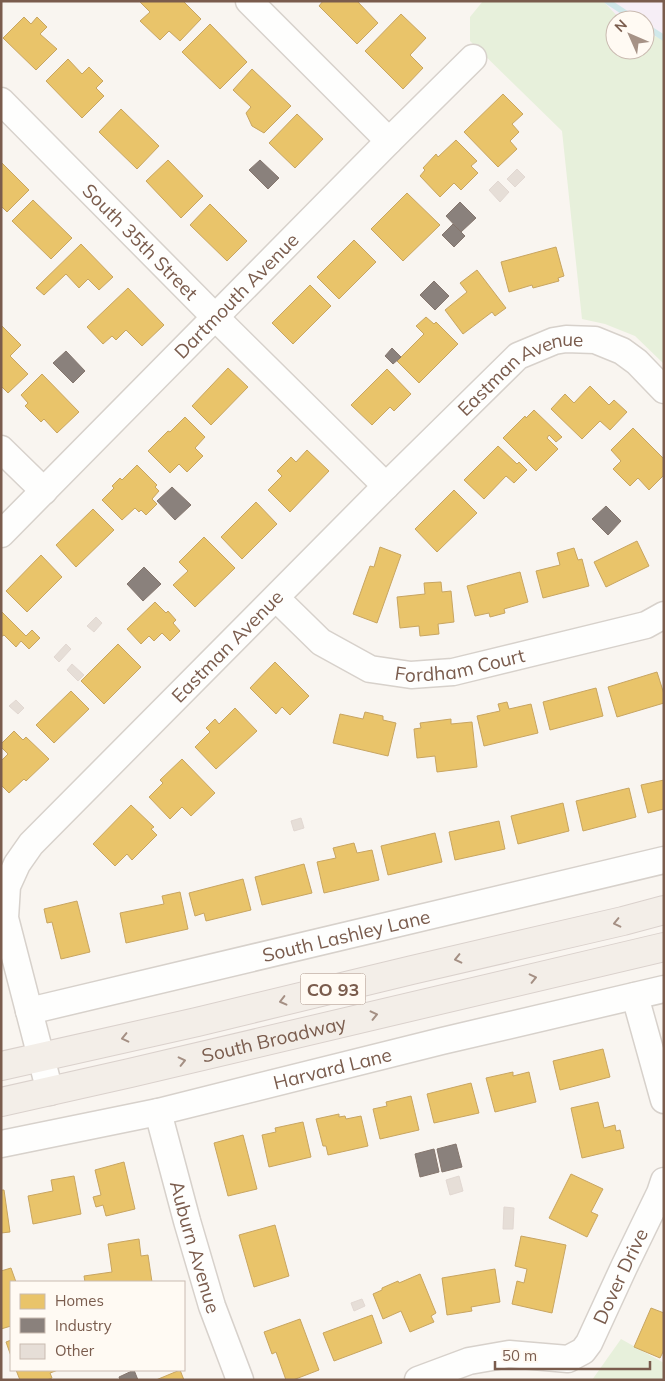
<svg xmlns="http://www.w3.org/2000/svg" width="665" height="1381" font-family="Mulish,sans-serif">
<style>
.education{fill:#f6eef6}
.green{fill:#e7f0db}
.homes{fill:#e9c46a;stroke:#c8a561}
.industry{fill:#8a817c;stroke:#85766e}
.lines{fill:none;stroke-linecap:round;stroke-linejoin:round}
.stream{stroke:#d0e8ea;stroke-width:6}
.building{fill:#e6ded7;stroke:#e2d8d2}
.minor-casing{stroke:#d7d1cb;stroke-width:29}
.major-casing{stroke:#dad1cc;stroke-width:30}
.minor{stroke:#fefefd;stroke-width:26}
.major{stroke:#f3eee8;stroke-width:28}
.oneway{stroke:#a48f83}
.labels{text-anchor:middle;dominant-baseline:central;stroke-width:5;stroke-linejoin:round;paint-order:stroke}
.shield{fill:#fffaf3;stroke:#a28b7f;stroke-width:1}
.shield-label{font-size:18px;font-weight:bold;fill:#7a5c4d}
.street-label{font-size:19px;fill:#7a5c4d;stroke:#fffaf3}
</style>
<rect width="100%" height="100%" fill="#f9f5f0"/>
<path class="education" d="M603,1H664V40L645,33V20H621Z"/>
<path class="green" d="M483,1H603L621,20H615V50H645V33L664,39V364L635,336L605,324L582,319L562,131L470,41V17Z
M621,1339L664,1363V1380H592Z"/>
<path class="homes" d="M139,1H183L201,19L180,41L169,31L160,40L140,21L150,12Z
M323,1H357L378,23L357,44L319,6Z
M401,14L426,38L410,55L423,68L403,89L365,51Z
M24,17L31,24L37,17L47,27L40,34L57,49L36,70L3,38Z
M210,24L247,62L220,89L182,52Z
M68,59L82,74L89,67L103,81L96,88L104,96L82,118L46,81Z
M252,69L291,106L264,133L252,126L246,113L251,107L233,90Z
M503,94L523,114L512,124L519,132L510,141L517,149L498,167L464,132Z
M121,109L159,146L137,169L99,132Z
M297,114L323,139L295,168L269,143Z
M456,140L477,161L471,166L478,173L461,190L454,183L440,197L420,176L425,170L423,168L436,154L438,157Z
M168,160L203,196L181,218L146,181Z
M1,162L29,190L7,212L1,206Z
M407,193L440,225L403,261L371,229Z
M33,200L72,238L51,259L12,221Z
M210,204L247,241L227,261L190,225Z
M354,240L376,262L339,299L317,277Z
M81,244L113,277L99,290L88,279L79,288L66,274L44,295L36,288Z
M556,247L564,276L558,278L559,281L533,288L532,285L509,292L501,262Z
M477,270L506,308L495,316L492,312L463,334L445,310L467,292L460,283Z
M310,285L331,306L293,344L272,323Z
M128,288L164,325L142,346L126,330L116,340L112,336L103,344L87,327Z
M426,317L434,324L436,322L458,344L419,383L397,361L424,334L416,326Z
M1,326H2L21,345L10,356L28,374L8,393L1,386Z
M228,368L248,387L211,425L192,406Z
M387,369L411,394L394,411L390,407L372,425L351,405Z
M42,374L79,412L57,433L44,419L41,422L25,406L28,403L21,395Z
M590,386L609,405L614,400L627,412L610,430L600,421L582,439L551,409L565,394L574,403Z
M534,410L562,437L556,442L549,435L547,438L558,449L536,471L503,438L525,416L526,418Z
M185,417L205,437L195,448L203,456L187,472L179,464L170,473L148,451L168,431L170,432Z
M633,428L664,459V475L649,490L638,478L630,486L613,469L621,461L611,450Z
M498,446L517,464L519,462L527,470L514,483L506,476L484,499L464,480Z
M307,450L329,471L290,512L268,490L282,476L277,471L291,457L296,462Z
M137,465L157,485L155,487L159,491L152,499L157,504L146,515L141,510L139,512L135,508L122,520L102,500L114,488L112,486L120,478L122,480Z
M454,490L477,513L437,552L415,529Z
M256,502L277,524L242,559L221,537Z
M93,509L114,530L76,567L56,545Z
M204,537L235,568L195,607L173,585L188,571L179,562Z
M637,541L649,566L606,587L594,562Z
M380,547L401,555L377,623L353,614L370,566L374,567Z
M574,548L578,560L582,559L589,586L543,598L536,571L560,565L557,553Z
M41,555L62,577L27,612L6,591Z
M520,572L528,602L504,609L505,613L490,617L489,613L475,616L467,586Z
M441,582L442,592L451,591L454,622L438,624L439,634L420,636L419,626L400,628L397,597L425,594L424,583Z
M155,602L166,613L168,611L176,620L173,623L180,631L170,641L162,633L154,641L149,636L141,644L127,629Z
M1,611L26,636L32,630L40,638L29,649L21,641L16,647L4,635L1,637Z
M118,644L141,667L104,704L81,681Z
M275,662L309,696L290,715L282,707L276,714L250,688Z
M657,672L664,694V703L617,717L608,687Z
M596,688L603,716L550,730L543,702Z
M71,691L89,709L54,743L36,725Z
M507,702L509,709L531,704L538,733L484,746L477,716L500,711L498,704Z
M235,708L257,731L216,769L195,747L210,732L206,728L215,719L219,724Z
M365,712L383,716V720L396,723L388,756L333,743L340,714L363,719Z
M451,719V724L472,722L477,767L437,772L435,756L417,758L414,729L421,728L420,723Z
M14,731L23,740L26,737L49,759L26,781L24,779L9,793L1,785V761L8,754L1,747V744Z
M182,759L215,793L191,816L182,807L170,819L149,797L163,783L160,780Z
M664,780V809L648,813L641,785Z
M629,788L636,817L583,831L576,801Z
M563,803L569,831L518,844L511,816Z
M131,805L154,827L151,829L157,835L132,860L127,854L115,866L93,844Z
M499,821L505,849L455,860L449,832Z
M435,833L442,862L388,875L381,846Z
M354,843L357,853L372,850L379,880L324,893L317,862L336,858L333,848Z
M304,864L312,893L262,905L255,877Z
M243,879L251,910L206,921L204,913L195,916L189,893Z
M180,892L188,929L126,943L120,913L164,904L162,896Z
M77,901L90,952L61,959L52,922L47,923L44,909Z
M603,1049L610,1077L560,1090L553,1061Z
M513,1072V1076L529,1072L536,1102L495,1112L486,1078Z
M471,1083L479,1113L434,1123L427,1094Z
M411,1096L419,1130L380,1139L373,1109L387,1106L386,1102Z
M598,1102L604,1128L615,1125L616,1131L620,1130L624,1148L582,1158L571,1108Z
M339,1114V1117L345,1116L346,1119L361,1116L368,1146L328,1155L326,1146H323L316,1119Z
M303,1122L311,1157L269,1167L262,1135L276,1132L275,1128Z
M243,1135L257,1189L228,1196L214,1143Z
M124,1162L135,1209L106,1216L103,1205L96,1207L93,1197L101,1195L95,1170Z
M571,1174L603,1189L591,1212L598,1215L587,1237L549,1218Z
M74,1176L81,1214L33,1224L28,1196L53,1191L51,1180Z
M1,1190H4L10,1232L1,1233Z
M275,1225L289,1276L254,1287L239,1235Z
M521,1236L566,1245L552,1313L512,1304L517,1281L524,1283L527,1269L515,1266Z
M139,1239L141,1256L148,1255L152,1282H85L84,1276L112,1272L108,1244Z
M11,1268L16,1282H11V1326L1,1329V1271Z
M495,1269L500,1302L471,1307L472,1311L447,1315L442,1278Z
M420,1274L436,1313L431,1316L434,1322L410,1332L401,1311L383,1319L373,1294L382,1290V1288L398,1281L399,1283Z
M651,1308L664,1313V1350L660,1358L634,1347Z
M372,1315L382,1343L334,1361L323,1333Z
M300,1319L319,1370L293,1380H286L276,1352L272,1354L264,1332Z
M11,1340V1356L6,1342Z
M16,1370H58L50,1373L52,1378L47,1380H20Z
M180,1370L184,1380H156Z"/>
<path class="industry" d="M260,160L279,178L268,189L249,170Z
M460,202L476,218L461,232L446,216Z
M453,224L465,236L454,247L442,235Z
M434,281L449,296L435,310L420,295Z
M392,348L401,357L393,364L385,356Z
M66,351L85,371L73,383L53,363Z
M172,487L191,505L175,520L157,501Z
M606,506L621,521L608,535L592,519Z
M144,567L161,584L143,601L127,584Z
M456,1144L462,1167L442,1172L437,1149Z
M434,1149L439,1172L420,1177L415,1154Z
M134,1370L138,1380H120L119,1377Z"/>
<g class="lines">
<path class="stream" d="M607,1L636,20
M645,26L664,38"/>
</g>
<path class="building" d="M517,169L525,177L515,187L507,179Z
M498,181L509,192L500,202L489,190Z
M96,617L102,623L94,632L87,626Z
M66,644L71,649L59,662L54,657Z
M72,664L84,675L78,681L67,670Z
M16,700L24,708L18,714L9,706Z
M301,818L304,828L294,831L291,821Z
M459,1176L463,1191L450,1195L446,1180Z
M504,1207L514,1208L513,1229H503Z
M362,1299L365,1306L354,1311L351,1303Z"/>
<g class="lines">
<g class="minor-casing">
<g id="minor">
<path d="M249,1L389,141"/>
<path id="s1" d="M1,101L215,317L386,486"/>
<path d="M1,449L44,491"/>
<path id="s2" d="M1,534L389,141L473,58"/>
<path id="s3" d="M276,598L321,642L370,669L411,675L453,672L646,625L664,615"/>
<path d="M635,996L664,1100"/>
<path id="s4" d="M29,1011L664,860"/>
<path id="s5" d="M50,1092L5,918L7,886L17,864L31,844L386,486L518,356L554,341L566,339L595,340L622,351L637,362L664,390"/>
<path id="s6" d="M158,1112L187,1221L212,1306L240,1380"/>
<path id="s7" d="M1,1144L158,1112L442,1041L664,989"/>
<path id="s8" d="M418,1380L469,1361L509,1354L568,1359L583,1351L589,1343L624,1267L660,1193L664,1181"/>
</g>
</g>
<g class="major-casing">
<g id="major">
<path d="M1,1066L197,1022L412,970L623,921L664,910"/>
<path id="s9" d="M1,1102L130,1073L664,947"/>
</g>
</g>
<use href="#minor" class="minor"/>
<use href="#major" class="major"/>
</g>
<defs><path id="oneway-chevron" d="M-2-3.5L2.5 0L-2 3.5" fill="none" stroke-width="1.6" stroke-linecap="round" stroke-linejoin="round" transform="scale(1.25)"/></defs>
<g class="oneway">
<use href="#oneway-chevron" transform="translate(617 923) rotate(167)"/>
<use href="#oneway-chevron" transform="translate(458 959) rotate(167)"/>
<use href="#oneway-chevron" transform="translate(533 978) rotate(-13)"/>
<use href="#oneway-chevron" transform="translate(283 1001) rotate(166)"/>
<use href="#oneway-chevron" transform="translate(374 1015) rotate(-13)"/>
<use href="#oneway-chevron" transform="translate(125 1038) rotate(167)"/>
<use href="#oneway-chevron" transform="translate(182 1061) rotate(-13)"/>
</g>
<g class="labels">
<rect class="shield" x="300.5" y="973.5" width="65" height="31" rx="4"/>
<g class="shield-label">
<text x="333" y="989">CO 93</text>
</g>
<g class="street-label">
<text stroke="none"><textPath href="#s1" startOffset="198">South 35th Street</textPath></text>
<text stroke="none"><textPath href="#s2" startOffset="335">Dartmouth Avenue</textPath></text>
<text stroke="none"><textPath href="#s5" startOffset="944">Eastman Avenue</textPath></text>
<text stroke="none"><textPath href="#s5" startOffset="539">Eastman Avenue</textPath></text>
<text stroke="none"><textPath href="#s3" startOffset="210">Fordham Court</textPath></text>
<text stroke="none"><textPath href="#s4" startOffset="326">South Lashley Lane</textPath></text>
<text stroke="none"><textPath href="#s9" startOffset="280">South Broadway</textPath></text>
<text stroke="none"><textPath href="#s7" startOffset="340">Harvard Lane</textPath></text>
<text stroke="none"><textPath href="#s6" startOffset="140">Auburn Avenue</textPath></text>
<text stroke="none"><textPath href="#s8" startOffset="255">Dover Drive</textPath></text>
</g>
</g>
<rect width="665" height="1381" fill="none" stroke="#7a5c4d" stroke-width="5"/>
<rect x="10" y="1281" width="175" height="90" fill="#fffaf3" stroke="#cabbb1"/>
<rect x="20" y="1294" width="25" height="15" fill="#e9c46a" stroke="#cabbb1"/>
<text x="55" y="1306" font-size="15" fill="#7a5c4d">Homes</text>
<rect x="20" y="1318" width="25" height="15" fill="#8a817c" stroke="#cabbb1"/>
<text x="55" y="1331" font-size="15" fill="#7a5c4d">Industry</text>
<rect x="20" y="1344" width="25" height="15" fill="#e6ded7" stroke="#cabbb1"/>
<text x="55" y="1356" font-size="15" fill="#7a5c4d">Other</text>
<g transform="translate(630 35) rotate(315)"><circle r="24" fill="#fffaf3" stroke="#cabbb1"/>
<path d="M0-4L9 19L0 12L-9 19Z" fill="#a69286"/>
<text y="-8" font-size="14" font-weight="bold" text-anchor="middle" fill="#7a5c4d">N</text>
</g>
<path d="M495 1361v8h155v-8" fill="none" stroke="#7a5c4d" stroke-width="2.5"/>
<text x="502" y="1361" font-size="15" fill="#7a5c4d" stroke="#fffaf3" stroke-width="4" paint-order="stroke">50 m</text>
</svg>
